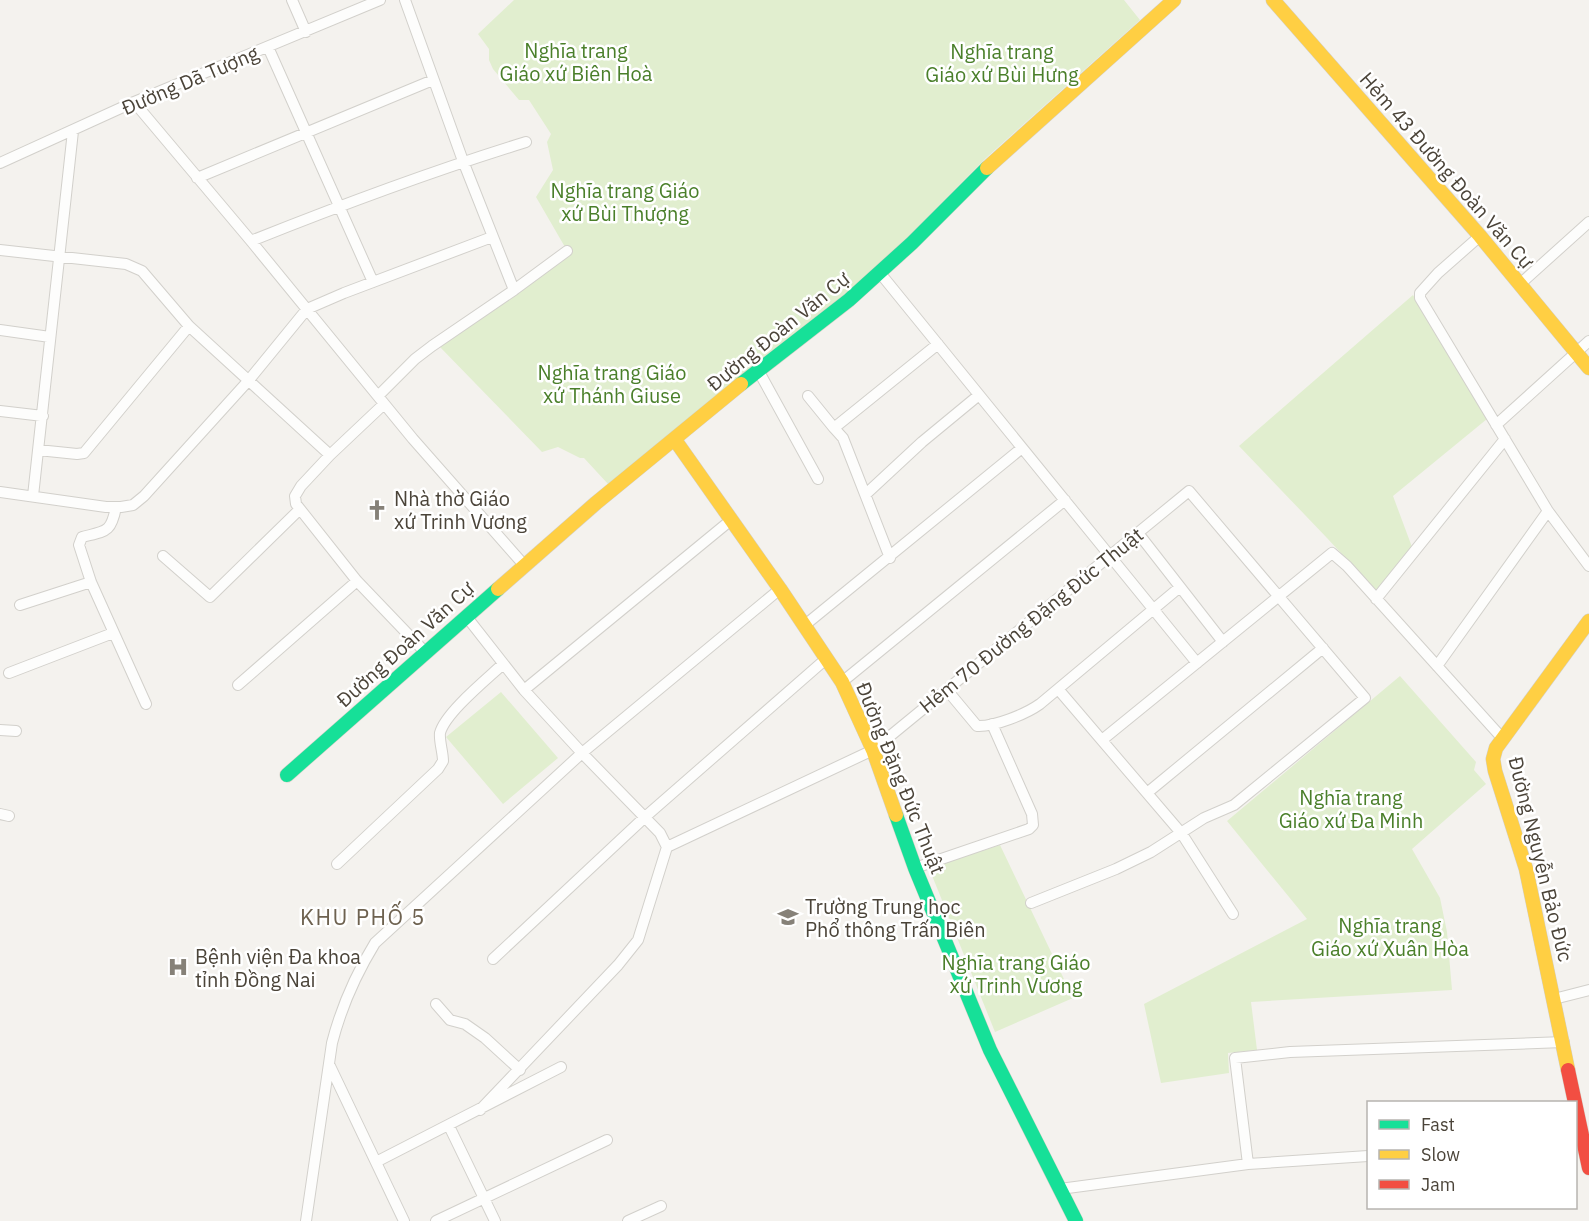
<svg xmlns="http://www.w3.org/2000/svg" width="1589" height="1221" font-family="'IBM Plex Sans',sans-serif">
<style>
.green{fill:#e1eecf}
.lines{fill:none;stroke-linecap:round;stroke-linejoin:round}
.street-casing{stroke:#d2d0cb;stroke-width:12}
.fast-casing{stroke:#d3cfc5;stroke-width:15}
.slow-casing{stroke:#d3cfc5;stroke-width:15}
.jam-casing{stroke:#d3cfc5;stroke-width:15}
.street{stroke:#fdfdfc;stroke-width:10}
.fast{stroke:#16e098;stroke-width:14}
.slow{stroke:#ffcf43;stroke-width:14}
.jam{stroke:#f24e42;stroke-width:14}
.labels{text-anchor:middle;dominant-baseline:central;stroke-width:5;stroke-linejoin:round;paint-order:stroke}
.park-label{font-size:20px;fill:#4a7f2a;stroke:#fff}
.street-label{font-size:20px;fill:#4b4439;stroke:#fff}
.poi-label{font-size:20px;fill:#4b4439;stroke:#fff;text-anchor:start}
.quarter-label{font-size:22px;letter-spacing:1.5px;fill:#6e6250;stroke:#fff}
</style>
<rect width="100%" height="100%" fill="#f4f2ee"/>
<path class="green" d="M514,0H1124L1140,20L986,158L907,238L845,295L608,484L584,458H580L558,447L542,452L439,346L569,254L536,197L553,170L547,142L551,134L529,100H519L493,69L489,60V49L478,34Z
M1413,295L1487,419L1393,496L1412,547L1376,591L1327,538L1239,446Z
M1400,676L1476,762L1474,770L1486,784L1412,849L1440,898L1447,932L1452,990L1251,1002L1257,1050L1228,1053L1229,1073L1161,1083L1144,1004L1307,919L1227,821Z
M501,692L558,758L503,804L446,737Z
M1000,845L1073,998L995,1032L929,868Z"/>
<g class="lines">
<g class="street-casing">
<path id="street" d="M292,0L306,32
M405,0L463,161L514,290
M268,47L373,282
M134,102L251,241L413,439L524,565
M0,163L134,102L380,0
M197,178L433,80
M1480,236L1438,273L1420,293V298L1548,511L1589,566
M251,241C341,205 432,171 526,142
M0,250L126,264L142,271L189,326L330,455
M880,273L1197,663
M1520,284L1589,222
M0,330L50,337
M758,370L818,479
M378,396L415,359L432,346L514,290L567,251
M808,396L834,428
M384,404L330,455L301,486L295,496L296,504L357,581L425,652
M0,411L43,416
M1496,425L1589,341
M38,450L77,454L84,453L189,326
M0,492L106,507H121L133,505L144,496L249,380L307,309L344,293L492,237
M866,494L922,442L979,395
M33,496L73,131
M116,507C111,533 106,531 82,537L79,545L91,582L146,704
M1138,533L1223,642
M163,556L210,597L299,510
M890,558L843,438L834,428L938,344
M1376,599L1505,439
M20,605L91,582
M466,616L524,690L582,753L660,833L667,847L638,940L618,965L480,1110
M805,625L1022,448
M1437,666L1548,511
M9,673L113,633
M842,682L1065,500
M238,685L357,581
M1058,689L1182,834L1233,914
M524,690L731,520
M947,690L977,726C994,727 1026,714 1040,704L1180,587
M0,730L16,731
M1102,740L1332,553L1347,566L1503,739
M1147,793L1323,648
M0,814L9,816
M667,847L873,750L1189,491L1365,698L1234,805L1204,818L1151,852L1116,869L1031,903
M337,864L438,769L443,761C443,752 439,741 440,733C445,713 487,679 503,664
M915,868L1029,829L1033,825L1032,814L992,724
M493,959L645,817L827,658
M1554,999L1589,990
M436,1004L450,1020L465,1024L485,1038L520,1070
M329,1064L404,1221
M449,1126L495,1221
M376,1162L561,1067
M1248,1164L1235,1058L1290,1052L1564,1042
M1060,1189L1248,1164L1368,1156
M306,1221L332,1043C341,1008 356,974 375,943L582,753L780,589
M436,1221L607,1140
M628,1221L661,1206"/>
</g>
<g class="fast-casing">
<path id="fast" d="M741,384L849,300L912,243L987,168
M287,775L498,589
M896,815L915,868L990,1050L1076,1221"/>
</g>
<g class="slow-casing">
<path id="slow" d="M1273,0L1480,236L1589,368
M987,168L1174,0
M675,440L780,589L842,682L873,750L896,815
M498,589L596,503L741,384
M1568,1070L1526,869L1495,771L1493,759L1496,748L1589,621"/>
</g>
<g class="jam-casing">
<path id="jam" d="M1568,1070L1589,1168"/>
</g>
<use href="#street" class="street"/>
<use href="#fast" class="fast"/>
<use href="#slow" class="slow"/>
<use href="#jam" class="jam"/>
</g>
<defs>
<g id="church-bare" transform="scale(1.62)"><path d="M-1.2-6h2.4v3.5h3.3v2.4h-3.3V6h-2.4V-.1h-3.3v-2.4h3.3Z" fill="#868178" stroke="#fff" stroke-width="2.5" paint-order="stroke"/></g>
<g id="school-bare" transform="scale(1.62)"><path d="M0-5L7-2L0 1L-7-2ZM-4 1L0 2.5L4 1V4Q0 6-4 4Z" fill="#868178" stroke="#fff" stroke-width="2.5" paint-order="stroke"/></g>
<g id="hospital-bare" transform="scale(1.62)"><path d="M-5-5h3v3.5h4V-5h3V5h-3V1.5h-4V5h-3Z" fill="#868178" stroke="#fff" stroke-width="2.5" paint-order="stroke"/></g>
</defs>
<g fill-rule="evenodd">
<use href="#church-bare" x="377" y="510"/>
<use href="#school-bare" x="788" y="917"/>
<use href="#hospital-bare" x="178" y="967"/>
</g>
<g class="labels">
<g class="park-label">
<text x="576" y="50">Nghĩa trang<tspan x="576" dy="23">Giáo xứ Biên Hoà</tspan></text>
<text x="1002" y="51">Nghĩa trang<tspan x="1002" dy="23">Giáo xứ Bùi Hưng</tspan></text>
<text x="625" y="190">Nghĩa trang Giáo<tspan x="625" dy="23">xứ Bùi Thượng</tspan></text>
<text x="612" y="372">Nghĩa trang Giáo<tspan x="612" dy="23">xứ Thánh Giuse</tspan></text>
<text x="1351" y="797">Nghĩa trang<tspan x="1351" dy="23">Giáo xứ Đa Minh</tspan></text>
<text x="1390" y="925">Nghĩa trang<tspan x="1390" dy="23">Giáo xứ Xuân Hòa</tspan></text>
<text x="1016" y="962">Nghĩa trang Giáo<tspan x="1016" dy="23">xứ Trinh Vương</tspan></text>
</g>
<g class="street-label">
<text transform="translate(190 80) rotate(-23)">Đường Dã Tượng</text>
<text transform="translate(1447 170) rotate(49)">Hẻm 43 Đường Đoàn Văn Cự</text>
<text transform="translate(778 331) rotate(-39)">Đường Đoàn Văn Cự</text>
<text transform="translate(1031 620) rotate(-39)">Hẻm 70 Đường Đặng Đức Thuật</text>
<text transform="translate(405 644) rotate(-42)">Đường Đoàn Văn Cự</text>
<text transform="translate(901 778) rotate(68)">Đường Đặng Đức Thuật</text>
<text transform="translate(1541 859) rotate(76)">Đường Nguyễn Bảo Đức</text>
</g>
<g class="poi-label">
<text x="394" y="498">Nhà thờ Giáo<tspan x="394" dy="23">xứ Trinh Vương</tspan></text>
<text x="805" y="906">Trường Trung học<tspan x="805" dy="23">Phổ thông Trấn Biên</tspan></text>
<text x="195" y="956">Bệnh viện Đa khoa<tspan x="195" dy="23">tỉnh Đồng Nai</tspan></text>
</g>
<g class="quarter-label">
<text x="363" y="916">KHU PHỐ 5</text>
</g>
</g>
<rect x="1367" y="1101" width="210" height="108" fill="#ffffff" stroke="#b7b4b0" stroke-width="1.5"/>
<rect x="1379" y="1120" width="30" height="9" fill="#16e098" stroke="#b7b4b0" stroke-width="1.5"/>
<text x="1421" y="1131" font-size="18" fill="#4b4439">Fast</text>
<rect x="1379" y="1150" width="30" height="9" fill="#ffcf43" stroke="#b7b4b0" stroke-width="1.5"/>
<text x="1421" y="1161" font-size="18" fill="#4b4439">Slow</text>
<rect x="1379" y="1180" width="30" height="9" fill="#f24e42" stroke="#b7b4b0" stroke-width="1.5"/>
<text x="1421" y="1191" font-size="18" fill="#4b4439">Jam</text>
</svg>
